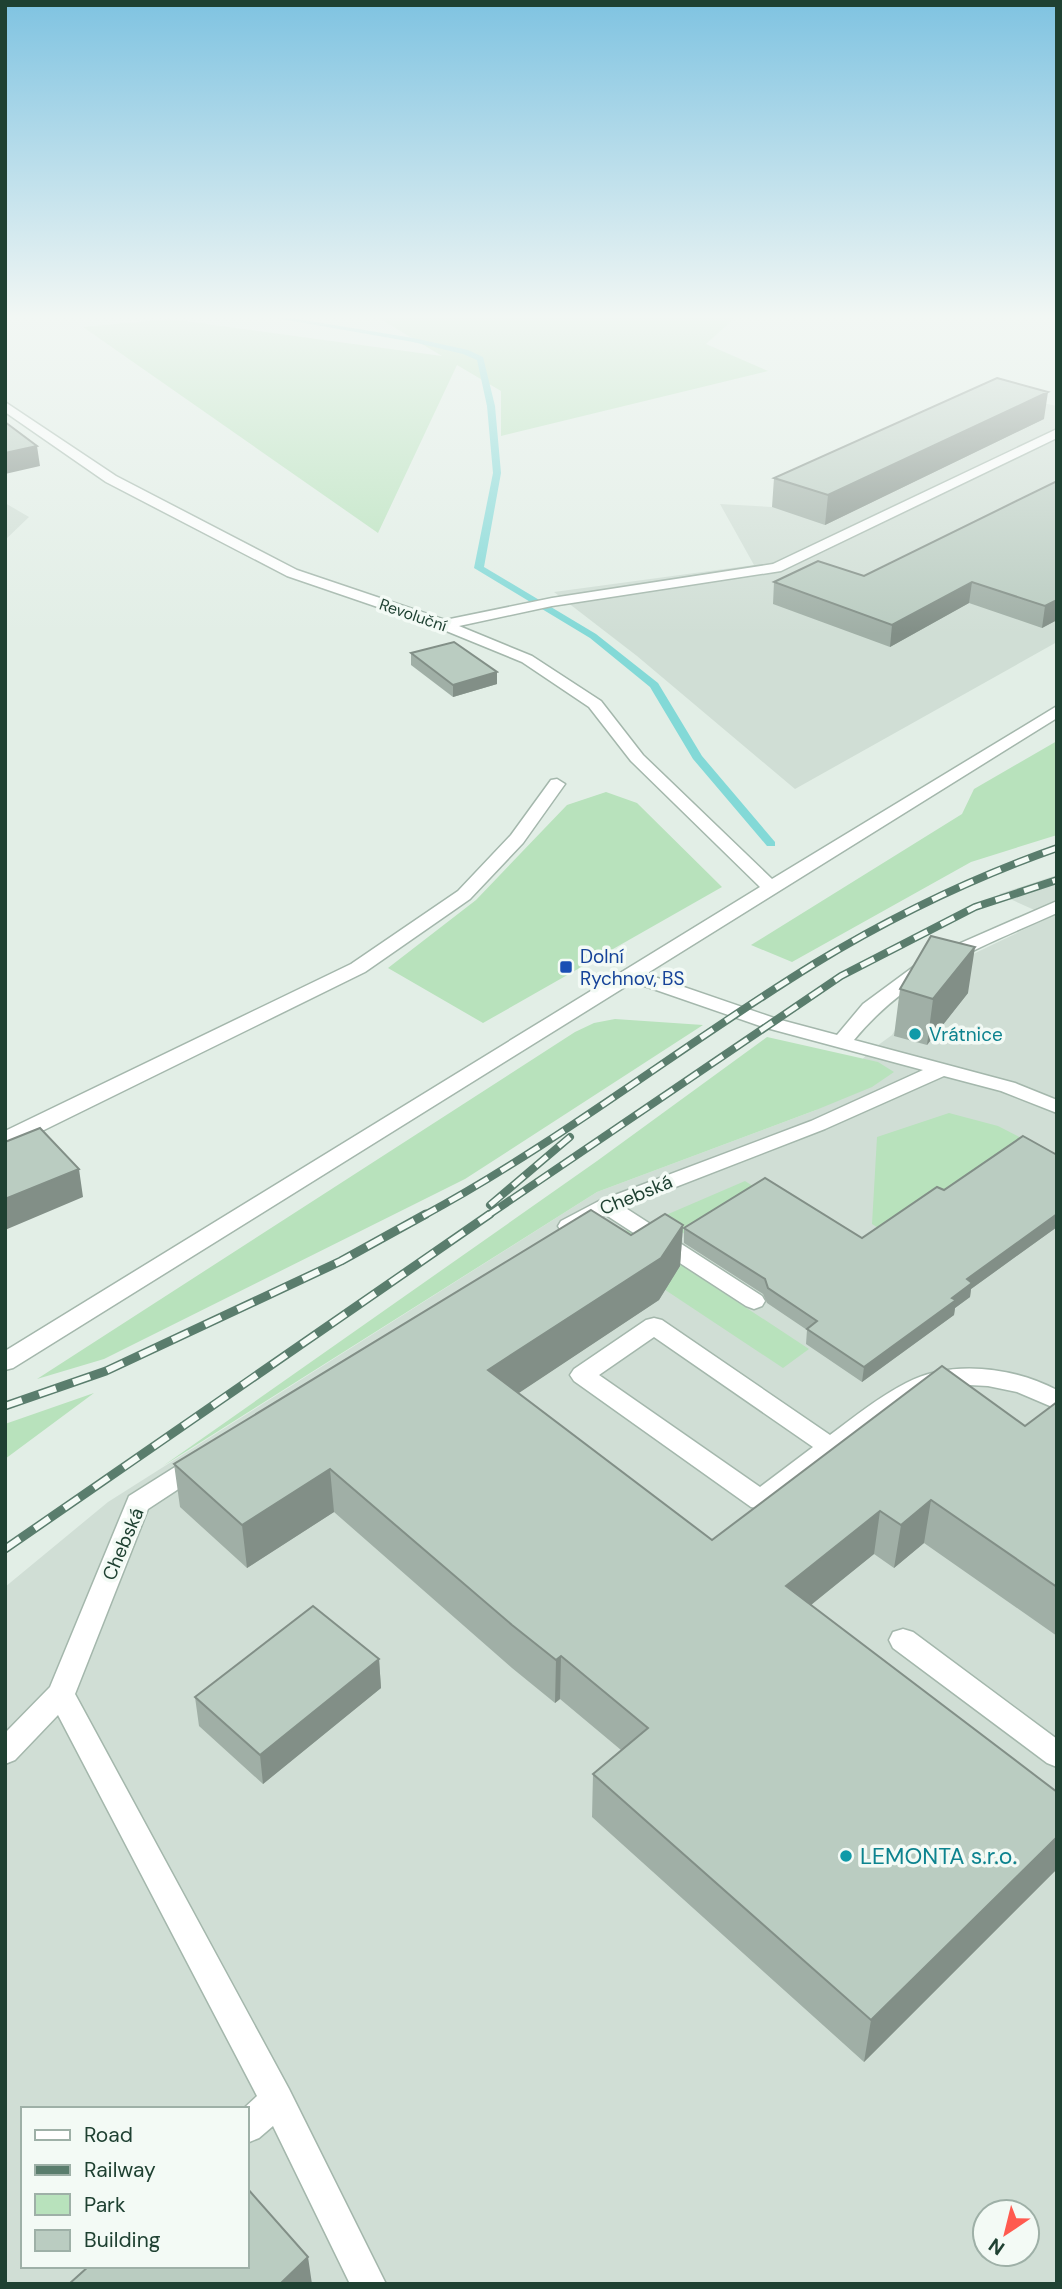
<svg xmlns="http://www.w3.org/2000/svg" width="1062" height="2289" font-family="'DM Sans',sans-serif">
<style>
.built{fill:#d0ded5;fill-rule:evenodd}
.green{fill:#b8e2bc}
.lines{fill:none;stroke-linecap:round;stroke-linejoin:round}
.stream{fill:#83d9d7;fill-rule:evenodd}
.minor-casing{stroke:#a4b7ac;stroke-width:3}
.minor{fill:#fff;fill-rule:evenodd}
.rail-far1-casing{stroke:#5a7d6d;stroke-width:8}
.rail-casing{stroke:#5a7d6d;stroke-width:9}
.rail-far1{stroke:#f3faf5;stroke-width:5;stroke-dasharray:15;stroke-linecap:butt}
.rail{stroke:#f3faf5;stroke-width:6;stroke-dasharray:18;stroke-linecap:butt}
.wall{fill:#a0afa6}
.shaded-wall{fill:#828f87}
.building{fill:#baccc1;stroke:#828f87;stroke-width:2}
.transit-dot{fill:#1a4fb4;stroke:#f3faf5;stroke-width:2.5}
.culture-dot{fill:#0f9aa8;stroke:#f3faf5;stroke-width:2.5}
.labels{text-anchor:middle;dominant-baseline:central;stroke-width:7;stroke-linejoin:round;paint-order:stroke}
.far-street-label{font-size:16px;fill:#1f4132;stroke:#f3faf5}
.transit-label{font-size:19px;fill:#164399;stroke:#f3faf5;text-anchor:start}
.culture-label{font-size:19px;fill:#0d838f;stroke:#f3faf5;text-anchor:start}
.street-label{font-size:19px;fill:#1f4132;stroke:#f3faf5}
.near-culture-label{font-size:23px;fill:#0d838f;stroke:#f3faf5;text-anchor:start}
</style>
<rect width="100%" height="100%" fill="#e2eee6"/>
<path class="built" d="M1009,396L1057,406V642L795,789L637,656L554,592L754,565L720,504L772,507Z
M5,503L29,517L5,540Z
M1057,875V2284H5V1587L108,1502L597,1192L816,1110L870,1051L892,1035L925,982L971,955L1050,917L999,894ZM23,2109H247V2266H23ZM985,2212H1027V2254H985Z"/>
<path class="green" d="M372,314H739L706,344L768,371L501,436V391L457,365L378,533L83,327L170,319L442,356Z
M1057,741V835L971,862L792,962L751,945L962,814L974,789Z
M606,792L637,803L722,887L483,1023L388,968L476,900L567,805Z
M615,1019L703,1025L465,1179L104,1359L37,1379L575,1032L594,1023Z
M767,1037L878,1062L894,1072L872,1087L816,1110L597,1192L163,1466L597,1161Z
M949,1113L998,1126L1025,1140L883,1231L872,1224L877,1137Z
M745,1181L759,1190L688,1236L659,1218Z
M628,1230L809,1349L783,1368L599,1246L615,1234Z
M94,1393L5,1459V1424Z"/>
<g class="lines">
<path class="stream" d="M253,314H267L413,338L468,350L483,357L495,406L501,473L484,567L596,634L658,683L702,756L775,842V846H767L693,759L650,687L590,638L474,568L493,473L487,406L477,360L463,354L413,342Z"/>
<g class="minor-casing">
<path id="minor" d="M5,402L116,476L297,570L445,620L552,598L773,564L1057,429V438L781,571L552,606L459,626L532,656L601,701L643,755L772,879L1057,706V718L646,974L777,1019L837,1035L863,1004L924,959L1057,901V913C979,948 910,972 854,1040L1015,1083L1057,1100V1113L1001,1091L944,1076L825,1129L624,1207L762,1296L765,1301L762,1306L754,1309L746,1306L606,1215L569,1233L561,1231L558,1226L561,1221L599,1201L811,1121L923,1070L763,1027L633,982L13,1368L5,1370V1351L760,887L631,761L589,707L522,662L439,628L287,576L106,482L5,412Z
M557,779L565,784L523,843L470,899L365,972L44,1130L5,1145V1131L351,964L458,891L511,835L551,780Z
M654,1318L662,1320L830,1435C854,1417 879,1397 906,1383C951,1359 1013,1367 1057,1390V1409L1017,1392L988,1386L969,1385L937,1388L901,1409L769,1507L760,1509L751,1507L574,1381L570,1375L574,1369L646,1320ZM654,1337L813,1447L760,1487L599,1375Z
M200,1454L209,1457L212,1463L209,1469L148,1509L75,1694L289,2089L386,2284H350L273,2126L259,2138L247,2143V2109H243L257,2096L58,1715L15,1760L5,1764V1733L50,1687L129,1496L191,1457Z
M903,1629L913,1632L1057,1739V1767L1047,1763L893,1648L889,1640L893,1632Z"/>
</g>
<use href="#minor" class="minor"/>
<g class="rail-far1-casing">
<path id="rail-far1" d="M490,1205L570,1137
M423,1216C560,1142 682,1045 814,964C891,917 972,878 1057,848
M487,1216L841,976L975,907L1057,880"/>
</g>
<g class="rail-casing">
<path id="rail" d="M5,1406L106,1371L341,1261L426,1214
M5,1549L490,1214"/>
</g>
<use href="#rail-far1" class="rail-far1"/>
<use href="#rail" class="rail"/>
</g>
<path class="wall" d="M1044,419L825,525L772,507L774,478Z
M1057,481V620L1042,628L969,603L890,647L773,604L774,582L864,576Z
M411,653L497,672V684L453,697L411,665Z
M900,989L968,993L927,1045L894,1036Z
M1057,1155V1227L971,1289L970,1297L955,1308L954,1315L862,1382L806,1344L807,1330L767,1303L763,1294L684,1243V1228L862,1238L944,1190Z
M683,1225L680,1266L659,1300L518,1393L712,1540L1025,1426L1057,1402V1636L924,1543L894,1568L874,1554L811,1605L1057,1792V1869L864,2062L592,1817L593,1774L621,1750L560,1699L555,1703L512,1668L334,1512L247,1568L180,1507L174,1464L631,1235Z
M379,1659L381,1688L263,1784L199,1726L195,1697Z"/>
<path class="shaded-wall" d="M1048,392L1044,419L825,525L828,495Z
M37,446L40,466L5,474V453Z
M972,582L969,603L890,647L892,625Z
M1057,600V620L1042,628L1045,606Z
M497,672V684L453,697V685Z
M975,947L968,993L927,1045L933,999Z
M79,1169L83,1197L5,1230V1199Z
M1057,1214V1227L971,1289L970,1297L955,1308L954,1315L862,1382L864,1367L952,1298L967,1279Z
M683,1225L680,1266L659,1300L489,1413L488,1370Z
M330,1469L334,1512L247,1568L242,1525Z
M931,1500L924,1543L894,1568L901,1525Z
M880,1511L874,1554L781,1629L786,1586Z
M561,1656L560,1699L555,1703L556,1660Z
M379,1659L381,1688L263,1784L260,1755Z
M1057,1837V1869L864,2062L871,2020Z
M308,2257L312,2284H280Z"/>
<path class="building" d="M997,378L1048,392L828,495L774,478Z
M5,422L37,446L5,453Z
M1057,481V600L1045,606L972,582L892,625L774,582L818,561L864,576Z
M454,642L497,672L453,685L411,653Z
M931,936L975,947L933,999L900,989Z
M40,1128L79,1169L5,1199V1142Z
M1023,1136L1057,1155V1214L967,1279L972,1283L952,1298L956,1300L864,1367L807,1329L817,1321L768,1288L765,1279L684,1228L765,1178L862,1238L937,1187L944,1190Z
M591,1210L631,1235L665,1214L683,1225L661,1258L488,1370L712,1540L942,1366L1025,1426L1057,1402V1587L931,1500L901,1525L880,1511L786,1586L1057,1792V1837L871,2020L593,1774L648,1728L561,1656L556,1660L512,1625L330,1469L242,1525L174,1464Z
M313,1606L379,1659L260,1755L195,1697Z
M247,2188L308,2257L280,2284H69L89,2266H247Z"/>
<linearGradient id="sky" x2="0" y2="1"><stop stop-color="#7fc3e1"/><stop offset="0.5" stop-color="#f2f7f4"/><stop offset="1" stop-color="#f2f7f4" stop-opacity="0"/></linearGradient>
<rect width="1062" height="634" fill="url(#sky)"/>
<rect class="transit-dot" x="559" y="960" width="14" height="14" rx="3.5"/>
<g class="culture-dot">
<circle cx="915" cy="1034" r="7"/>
<circle cx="846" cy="1856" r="7"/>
</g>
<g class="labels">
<g class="far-street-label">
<text transform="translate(413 615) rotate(19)">Revoluční</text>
</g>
<g class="transit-label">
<text x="580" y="956">Dolní<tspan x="580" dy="22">Rychnov, BS</tspan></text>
</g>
<g class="culture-label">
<text x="929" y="1034">Vrátnice</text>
</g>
<g class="street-label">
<text transform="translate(636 1195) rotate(-22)">Chebská</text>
<text transform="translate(123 1544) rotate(-67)">Chebská</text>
</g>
<g class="near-culture-label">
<text x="860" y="1856">LEMONTA s.r.o.</text>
</g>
</g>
<rect width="1062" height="2289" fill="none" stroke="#1f4132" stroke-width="14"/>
<rect x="21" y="2107" width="228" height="161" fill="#f3faf5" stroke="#9eb0a7" stroke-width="2"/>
<rect x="35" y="2130" width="35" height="10" fill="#ffffff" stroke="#9eb0a7" stroke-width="2"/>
<text x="84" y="2142" font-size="21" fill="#1f4132">Road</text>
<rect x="35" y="2165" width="35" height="10" fill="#5a7d6d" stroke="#9eb0a7" stroke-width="2"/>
<text x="84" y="2177" font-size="21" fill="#1f4132">Railway</text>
<rect x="35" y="2194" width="35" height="21" fill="#b8e2bc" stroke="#9eb0a7" stroke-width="2"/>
<text x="84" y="2212" font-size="21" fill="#1f4132">Park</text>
<rect x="35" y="2230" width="35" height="21" fill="#baccc1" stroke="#9eb0a7" stroke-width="2"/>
<text x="84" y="2247" font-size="21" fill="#1f4132">Building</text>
<g transform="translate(1006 2233) rotate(215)"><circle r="33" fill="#f3faf5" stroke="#9eb0a7" stroke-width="2"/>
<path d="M0-5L12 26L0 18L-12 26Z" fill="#ff5a4f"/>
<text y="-10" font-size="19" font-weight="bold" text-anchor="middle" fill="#1f4132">N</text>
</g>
</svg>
